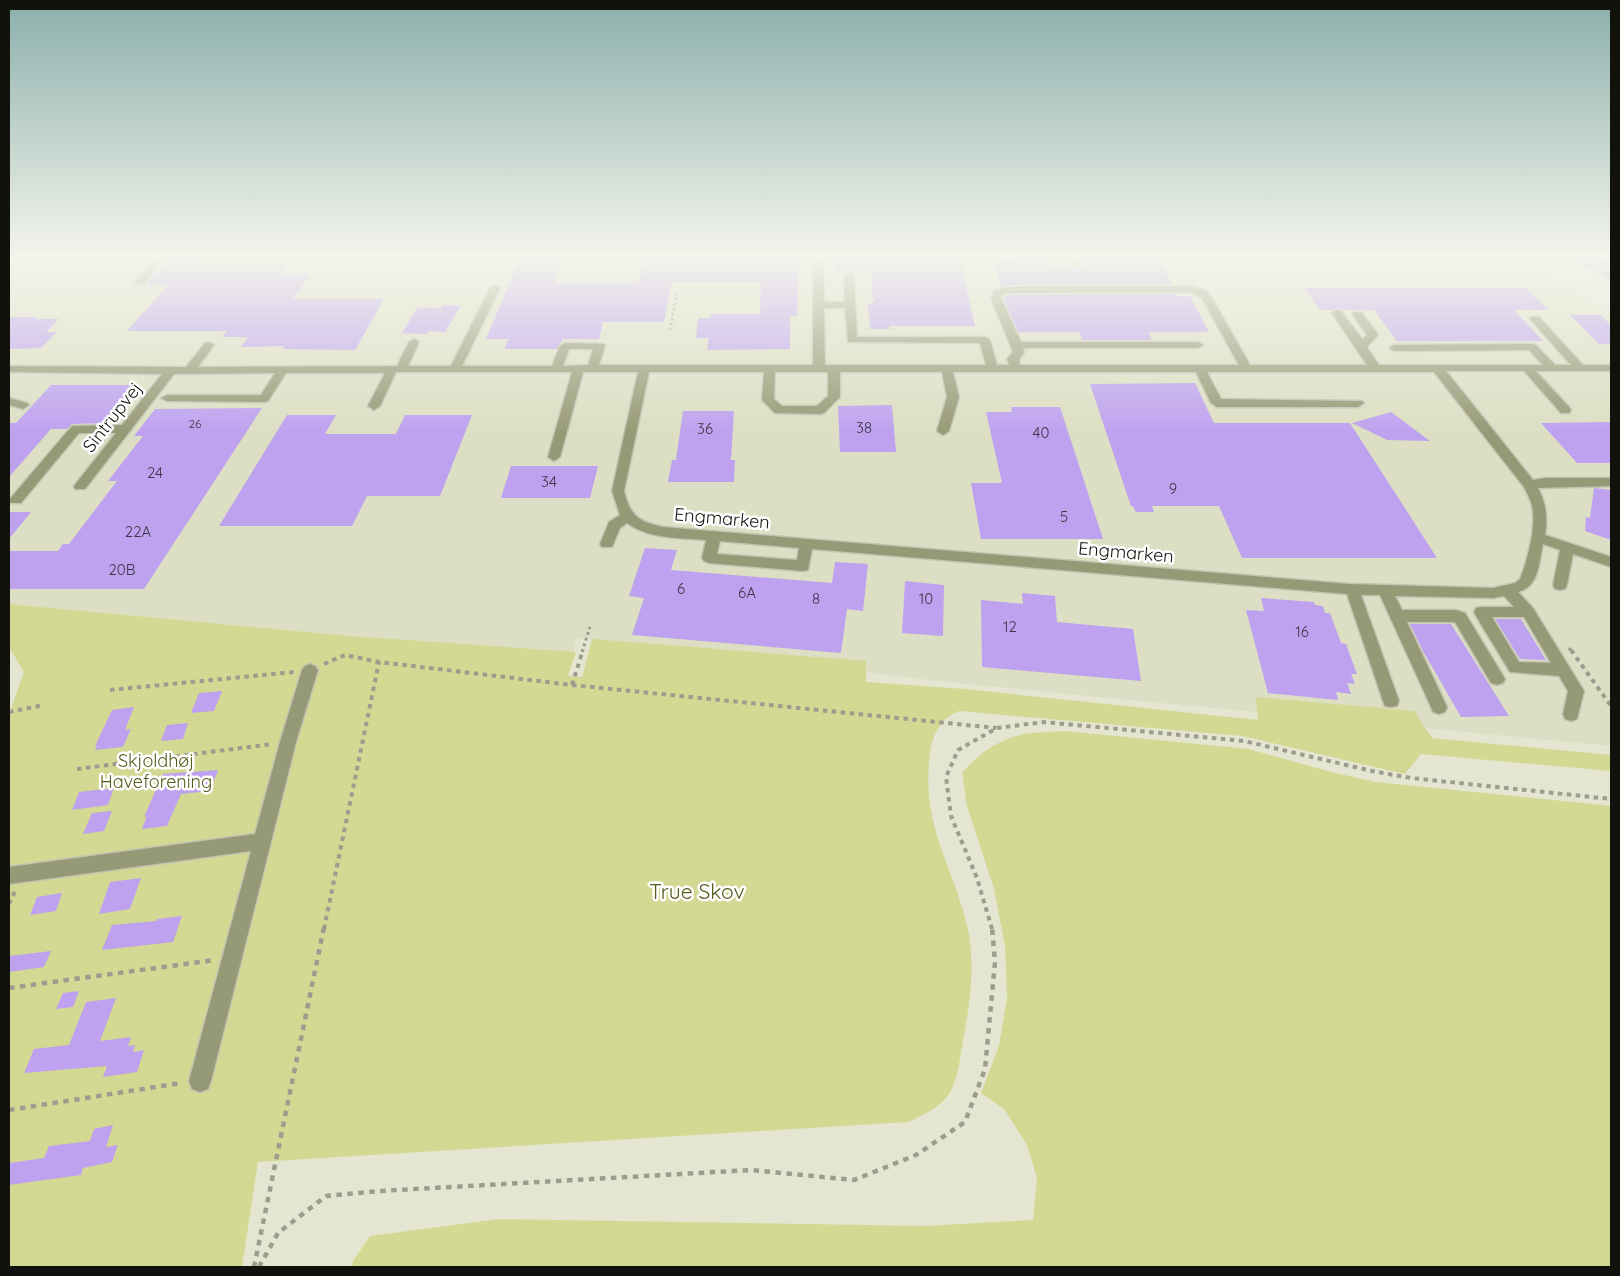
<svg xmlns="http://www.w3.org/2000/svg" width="1620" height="1276" font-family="Quicksand,sans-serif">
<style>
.built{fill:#dcdfc3}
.green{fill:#d3d992}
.building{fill:#bea1ef}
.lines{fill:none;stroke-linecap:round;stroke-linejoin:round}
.minor-casing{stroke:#c2c4b2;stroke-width:3}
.path-far3{stroke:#9c9d8e;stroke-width:2.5;stroke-dasharray:2.5 2.5;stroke-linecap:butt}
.path-far2{stroke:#9c9d8e;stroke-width:3;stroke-dasharray:3 3;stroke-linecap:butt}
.path-far1{stroke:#9c9d8e;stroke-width:4;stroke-dasharray:4.5 4.5;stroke-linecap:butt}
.path{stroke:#9c9d8e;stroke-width:4.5;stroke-dasharray:5.5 5.5;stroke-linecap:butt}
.minor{fill:#969975;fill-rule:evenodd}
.labels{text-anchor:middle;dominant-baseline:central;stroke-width:5;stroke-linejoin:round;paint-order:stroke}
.far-number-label{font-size:12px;fill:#3d3645}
.number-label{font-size:15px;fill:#3d3645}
.street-label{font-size:18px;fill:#12120c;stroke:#fff}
.park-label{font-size:18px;fill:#575b1b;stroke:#fff}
.near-park-label{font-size:21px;fill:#575b1b;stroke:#fff}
</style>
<rect width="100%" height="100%" fill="#e4e6d2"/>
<path class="built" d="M9,255H1514L1611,315V746L965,684L576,638L573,657L9,604Z"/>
<path class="green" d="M9,604L349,636L576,652L568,676L582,677L592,639L866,661V682L965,689L1258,720L1256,697L1414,711L1432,738L1611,755V771L1421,754L1405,774L1242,736L959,711C953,714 945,718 941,724C932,736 930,749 929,763C923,827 953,867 967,925C976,963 970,1003 963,1041C955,1089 955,1102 908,1122L258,1162L242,1267H9V714L24,672L9,647Z
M1065,731L1249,749L1331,772L1376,782L1611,806V1267H352L353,1261L370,1236L499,1219L925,1226L1033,1220L1037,1178L1027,1145L1005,1110L981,1093L999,1046L1007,998L1005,946L994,889L967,806L962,773C976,755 1001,738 1025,734C1038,732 1052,732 1065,731Z"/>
<path class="building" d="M172,255H204L197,264H287L279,274H311L293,299H384L355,350L283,349L285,346L241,347L248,337H222L227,331H127L168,285H146Z
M521,255H566L555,283H638L645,255H799L797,316H790V349L707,350L709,338H696L698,318H711V314H760L761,282H672L664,322H603L599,339H563L557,349H504L509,339H486Z
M834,255H959L975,326H889L890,329H870L868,305L876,299H873L871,272H835Z
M1010,255H1049L1053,266H1070L1072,268L1083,266L1079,255H1157L1172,284L1010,285L1001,287L994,261L1011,260Z
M1567,255H1595L1610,259L1611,282Z
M1304,288H1526L1549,310H1514L1543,341H1397L1374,310H1343L1337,308L1333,310H1320Z
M1176,294L1177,296H1190L1209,332H1149L1152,340H1082L1079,332H1018L1003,297L1010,295Z
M443,305L461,306L445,332L428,331L427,334L402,333L418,307L441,308Z
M1570,315H1600L1611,325V344H1599Z
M9,317H37L34,319H59L46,332H57L41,348L9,349Z
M1195,383L1214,423H1350L1437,558H1242L1219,506H1152L1154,512H1136L1133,506H1131L1090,384Z
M51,385H138L107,423L72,424L67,429H51L9,477V423H16Z
M892,405L896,452H840L838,406Z
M1011,407H1060L1103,539H981L971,483H1002L986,412H1012Z
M262,408L144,589H9V551H58L63,544H69L117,481H108L143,436H134L155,409Z
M683,411H734L731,460H735L734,482H668L672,460H676Z
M1391,412L1430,441L1387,440L1352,423Z
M287,415H336L325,434H396L405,415H472L440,496H367L352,526H219Z
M1611,422V463H1577L1541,423Z
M511,466H598L590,498H501Z
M1594,488L1611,490V540L1585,531L1586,517L1590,518Z
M9,512H31L9,539Z
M645,548L677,550L671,570L832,583L835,562L868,564L863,611L847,609L841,653L632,635L644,598L629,596Z
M905,581L944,585L943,636L902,633Z
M1022,593L1055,596L1057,622L1133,629L1141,681L982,667L981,600L1023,604Z
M1261,598L1314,602L1315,605L1323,606L1325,613H1330L1341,643L1346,644L1357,674H1351L1355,684L1347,683L1351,694L1336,692L1338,700L1268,693L1246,610L1264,611Z
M1495,619H1521L1546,660L1520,659Z
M1410,624H1451L1509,716L1461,717L1423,651Z
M222,691L214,711L191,713L199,693Z
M134,707L125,730L131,729L123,747L95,750L97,746H95L112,710Z
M188,723L183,739L161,741L167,725Z
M218,770L210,791L181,794L167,826L142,829L147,816L144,817L163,774Z
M114,788L108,805L72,810L79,792Z
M112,811L104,831L83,834L92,813Z
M141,878L130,909L99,914L110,882Z
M62,893L56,911L30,915L37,897Z
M182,916L173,942L102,950L112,925L156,921L157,919Z
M51,951L44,967L9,972V956Z
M79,991L73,1007L56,1009L63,993Z
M116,998L100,1041L131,1037L128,1046L135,1045L133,1052L144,1050L137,1072L103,1077L107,1066L24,1073L34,1049L69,1045L86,1002Z
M113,1125L106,1147L118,1145L112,1162L83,1168L81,1175L9,1185V1163L44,1158L49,1146L90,1141L94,1129Z"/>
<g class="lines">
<g class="minor-casing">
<path id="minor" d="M116,255H126L121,261L118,262L113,259Z
M156,255H166L144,284H136L135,282Z
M298,255H347L342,258H303Z
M813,255H823L824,302H845L844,276L849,273L854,276L857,337H985L990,340L997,365H1009L1007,359L1013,352L991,298L995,290L1010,287L1190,286L1205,290L1211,296L1250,365H1367L1332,313L1337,310L1341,311L1362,339L1367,335L1352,314L1353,312H1361L1377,333L1378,335L1367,347L1379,365H1543L1529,350L1394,351L1389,348L1394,345L1532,344L1536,345L1555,365H1571L1530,319L1531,317H1539L1583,365H1611V371H1536L1569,407L1571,410L1569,413H1561L1524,371H1446L1533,480L1545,478H1611V486L1538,488C1546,503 1548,517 1545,535L1611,557V567L1573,554L1567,585L1565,589L1560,590L1555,589L1553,585L1560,550L1543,544C1539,562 1539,587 1518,592L1533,608L1584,691L1577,719L1571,721L1565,719L1563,714L1568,691L1559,676L1510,672L1476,616L1474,612L1476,608L1481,607H1514L1504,596L1493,598L1395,596L1402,610H1456L1465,613L1505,679L1503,683L1497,685L1491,683L1455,622H1407L1447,707L1445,712L1439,714L1433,712L1431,707L1380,595H1361L1399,701L1397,706L1391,707L1385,706L1383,701L1347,594L812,549L808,570L803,571L709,563L704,561L702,558L706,540C680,538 649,539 627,523L620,528L612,547H602L600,544L609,522L620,515L612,491L638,372H583L560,457L554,461L548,457L572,372H396L380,406L374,410L368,406L385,373H286L268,401L264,402L167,401L161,398L167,395H261L275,373L174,374L85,489H75L74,486L116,433H79L21,503H11L9,500L72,426L122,425L162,374L9,372V366L186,367L205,343L209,342L214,345L198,367L397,366L409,342L414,339L419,342L408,366H451L490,288L495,285L500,288L462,366H552L560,346L565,343L604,344L605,346L599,365H813ZM1190,292L1202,298L1239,365H1020L1019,360L1024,353L1023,348H1198L1203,345L1198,342H1021L1001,298L1003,294L1010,293ZM824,308H845L848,342L980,343L986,365H825ZM569,349H593L588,365L563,366ZM649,372H764L762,400L775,413L820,414L824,413L840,397V372H942L947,397L937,431L943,435L949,431L959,397L953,372H1196L1211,403L1217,407H1358L1364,403L1362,401L1221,399L1207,372H1434L1524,487C1528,495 1533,503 1533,513C1535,531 1527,562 1520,579L1515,583L1493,588L1349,584L663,527C639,522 630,516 624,491ZM775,372H828V396L817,406H782L774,399ZM720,541L799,548L797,560L717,554ZM1492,617H1524L1551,663L1519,662Z
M1067,255H1077L1080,264L1078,266H1072Z
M9,398L27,403L29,405L23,409L9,405Z
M310,664L315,666L318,670L296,742L211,1081L208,1089L200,1092L192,1089L189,1081L251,851L9,884V867L255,834L280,742L302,670L305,666Z"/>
</g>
<path class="path-far3" d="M670,330L677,293"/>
<path class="path-far2" d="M1569,648L1572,652
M582,652L590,627"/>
<path class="path-far1" d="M1571,650L1611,706
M324,664L345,655L379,662L572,685L996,728
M572,685L583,650
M110,690L294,672
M9,712L44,705
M77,769L272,744
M9,904L15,891
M324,929L379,662
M992,929L977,878L951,816L946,777L958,750L997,728L1044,722L1244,741L1372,771L1411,778L1611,799"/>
<path class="path" d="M9,988L214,960
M9,1110L181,1083
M254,1267L324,927
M259,1267L278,1233L326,1196L380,1191L751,1170L854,1180L916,1155L965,1122L985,1069L995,962L992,927"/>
<use href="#minor" class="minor"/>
</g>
<linearGradient id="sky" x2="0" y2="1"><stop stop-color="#8bafab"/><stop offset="0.59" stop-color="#f3f4eb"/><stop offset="1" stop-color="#f3f4eb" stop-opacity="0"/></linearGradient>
<rect width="1620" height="434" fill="url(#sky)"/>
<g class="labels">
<g class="far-number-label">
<text x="195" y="423">26</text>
</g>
<g class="number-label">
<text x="864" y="427">38</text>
<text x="705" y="428">36</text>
<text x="1041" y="432">40</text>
<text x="155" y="472">24</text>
<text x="549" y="481">34</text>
<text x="1173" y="488">9</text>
<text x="1064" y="516">5</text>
<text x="138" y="531">22A</text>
<text x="122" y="569">20B</text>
<text x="681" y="588">6</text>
<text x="747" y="592">6A</text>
<text x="816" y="598">8</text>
<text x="926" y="598">10</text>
<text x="1010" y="626">12</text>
<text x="1302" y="631">16</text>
</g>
<g class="street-label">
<text transform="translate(112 417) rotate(-52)">Sintrupvej</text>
<text transform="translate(722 518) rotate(5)">Engmarken</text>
<text transform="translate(1126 552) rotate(5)">Engmarken</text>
</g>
<g class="park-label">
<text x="156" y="760">Skjoldhøj<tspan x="156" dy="21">Haveforening</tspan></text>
</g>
<g class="near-park-label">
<text x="697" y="891">True Skov</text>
</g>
</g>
<rect width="1620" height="1276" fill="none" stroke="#12120c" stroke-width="20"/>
</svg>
